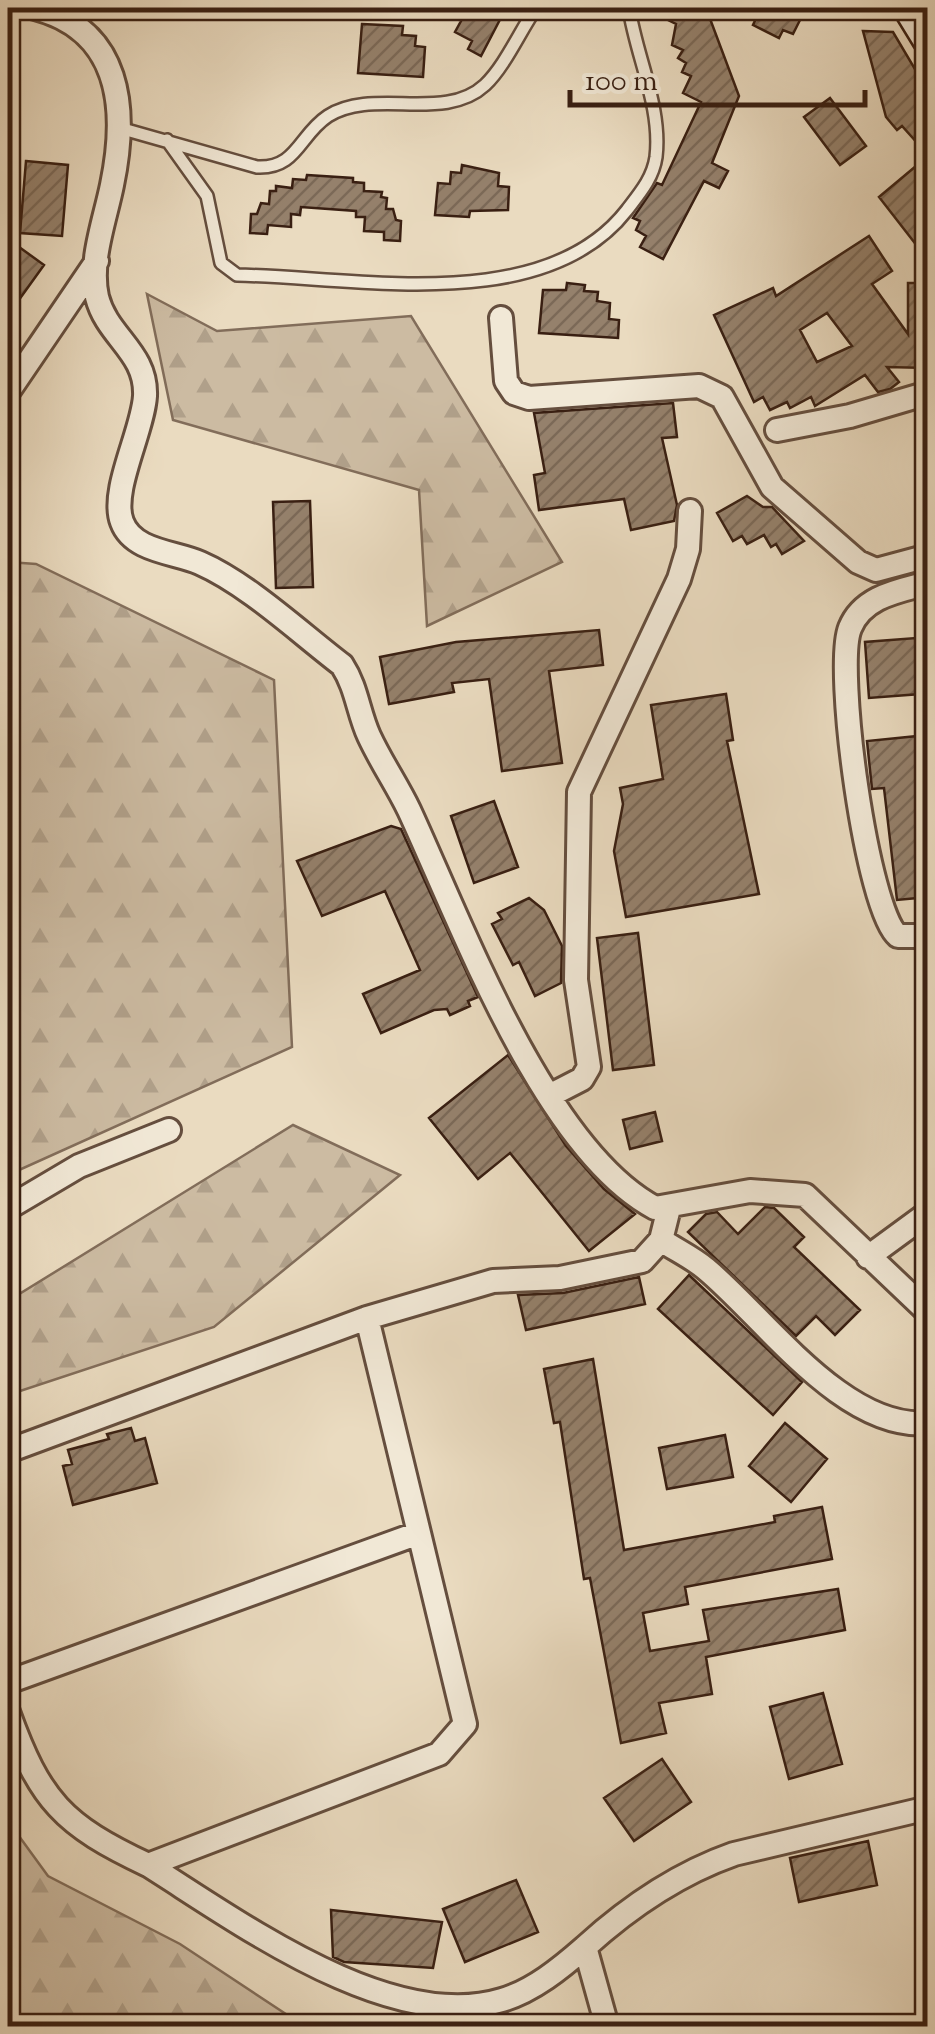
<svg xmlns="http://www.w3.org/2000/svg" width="935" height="2034" font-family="'Sorts Mill Goudy',serif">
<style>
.forest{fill:url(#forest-firs);stroke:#826d5a;stroke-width:2.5}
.building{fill:url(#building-hatch);stroke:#391f12;stroke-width:2.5;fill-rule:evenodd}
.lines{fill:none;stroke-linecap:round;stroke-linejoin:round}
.lane-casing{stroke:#654e3e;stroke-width:16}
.street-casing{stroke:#654e3e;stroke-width:28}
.secondary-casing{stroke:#391f12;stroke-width:35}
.lane{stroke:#f1e8d6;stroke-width:11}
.street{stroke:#f1e8d6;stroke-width:22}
.secondary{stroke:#f1e8d6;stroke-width:30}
</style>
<defs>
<pattern id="forest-firs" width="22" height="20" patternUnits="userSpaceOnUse" patternTransform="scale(2.5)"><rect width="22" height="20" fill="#ccbba2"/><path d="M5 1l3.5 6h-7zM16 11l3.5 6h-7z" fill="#b0a08a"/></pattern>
<pattern id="building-hatch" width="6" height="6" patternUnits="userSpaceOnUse" patternTransform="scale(2.5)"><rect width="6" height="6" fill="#95816c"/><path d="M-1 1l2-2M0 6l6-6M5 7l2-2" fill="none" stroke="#7b6957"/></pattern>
</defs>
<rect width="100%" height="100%" fill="#eadbc0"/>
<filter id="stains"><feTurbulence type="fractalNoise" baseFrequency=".002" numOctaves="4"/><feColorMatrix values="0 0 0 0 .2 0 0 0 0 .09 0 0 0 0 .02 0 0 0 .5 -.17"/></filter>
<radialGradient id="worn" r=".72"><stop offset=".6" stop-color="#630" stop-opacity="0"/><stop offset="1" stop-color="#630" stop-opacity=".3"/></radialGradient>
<path class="forest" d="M147,294L217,331L411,316L562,562L427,626L419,490L173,420Z
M8,562L36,564L274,680L292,1047L8,1175Z
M293,1125L400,1175L214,1327L8,1395V1301Z
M8,1821L48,1876L180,1944L304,2026H8Z"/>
<path class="building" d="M435,8H506L481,56L468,49L472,41L455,32L461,21Z
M643,8H706L739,96L712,163L728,171L719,188L704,181L663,259L640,247L646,236L636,230L640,221L633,218L657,183L662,185L701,102L683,93L691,76L682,72L686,63L678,58L683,50L672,45L676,24Z
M761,8H806L793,34L783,30L779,38L753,25Z
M362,24L403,26L402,35L416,36L415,46L425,47L423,77L358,73Z
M863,31L893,32L928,91V155L902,126L897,130L886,117Z
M830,98L866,146L840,165L804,117Z
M928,156V260L879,197Z
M26,161L68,165L62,236L20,233Z
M462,165L499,173L498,186L509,187L508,210L470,211L469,217L435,215L438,183L450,184L451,172L461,173Z
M307,175L353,178V182L364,183V191L382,192L381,197L387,198L386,209H393L396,220L401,221L400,241L384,240V232L364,231L365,217H356V211L301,207L300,215L291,214V227L268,225L267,234L250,233L251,214H257L261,203L269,204L270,191H276V186L292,188L293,179L306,180Z
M869,236L892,271L872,284L908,334V283H928V368L887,367L899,382L890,389L878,392L865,375L815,406L811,397L790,408L787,402L770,410L763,397L754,402L714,315L773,288L776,296ZM827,313L852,346L817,362L800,330Z
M8,239L44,265L8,315Z
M567,283L585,285L584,291L598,292L597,301L610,303L609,319L619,320L618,338L539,333L543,290H566Z
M673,403L677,437L662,438L677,505L674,521L631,530L624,499L539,510L534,475L545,473L534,413Z
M747,496L763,507H772L804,541L782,554L776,544L771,547L764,535L747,544L742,536L733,541L717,513Z
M310,501L313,587L276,588L273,502Z
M599,630L603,665L549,671L562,763L502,771L489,679L452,683L454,692L389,704L380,657L456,642Z
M916,638L920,694L869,698L865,642Z
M726,694L733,740L727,741L759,894L626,917L614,851L623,804L620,788L663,779L651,705Z
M928,735V897L897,900L884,788L872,789L867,741Z
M494,801L518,867L474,883L451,816Z
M391,826L401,829L478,997L468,1001L470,1006L450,1015L447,1009L434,1010L381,1033L363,994L420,970L385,891L322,916L297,861Z
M529,898L544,910L562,946L561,983L535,996L519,962L513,965L492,924L502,919L498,913Z
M638,933L654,1065L613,1070L597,938Z
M508,1055L566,1146L604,1189L635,1214L589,1251L510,1153L478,1179L429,1118Z
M655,1112L662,1141L630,1149L623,1120Z
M765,1207L774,1208L804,1237L794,1247L860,1310L835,1335L816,1316L796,1336L688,1232L706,1214L717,1212L738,1234Z
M689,1275L802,1382L773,1415L658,1309Z
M639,1277L645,1304L526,1330L518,1295L563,1293Z
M593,1359L624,1550L775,1522L774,1516L822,1507L832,1559L685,1587L688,1604L643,1613L650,1651L709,1641L703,1610L838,1589L845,1630L706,1657L712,1694L659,1703L666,1733L621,1743L590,1578L584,1579L560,1422L554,1423L544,1369Z
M785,1423L827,1459L791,1502L749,1466Z
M131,1428L135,1441L145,1438L157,1483L73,1505L63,1466L72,1464L68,1450L109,1439L107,1434Z
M725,1435L733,1477L667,1489L659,1448Z
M823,1693L842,1764L789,1779L770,1707Z
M662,1759L691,1802L634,1841L604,1798Z
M868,1841L877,1885L799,1902L790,1858Z
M516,1880L538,1932L465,1962L443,1909Z
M331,1910L442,1922L433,1968L344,1962L333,1957Z"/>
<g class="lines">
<g class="lane-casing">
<path id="lane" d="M116,127L257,167C297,169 299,135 328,116C374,87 444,123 485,85C505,66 520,31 536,8
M167,140L207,196L221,263L237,275C356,277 544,317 627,210C640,193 653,178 656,157C662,107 636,56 629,8"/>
</g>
<g class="street-casing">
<path id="street" d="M35,8C121,30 128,108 112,185C105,220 89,261 97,297C107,337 147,352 145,396C143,431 110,491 122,522C133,552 176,552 200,563C248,584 300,633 342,665C357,688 358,712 369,736C381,762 397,785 409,810C461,922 544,1149 655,1208L750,1191L805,1195L928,1312
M501,318L506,381L514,393L529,398L699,386L722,397L772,487L858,562L876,570L928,556
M8,392L97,261
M777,430L850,416L928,393
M928,583C899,591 863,596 850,628C834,668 867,911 898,936H928
M549,1096L582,1079L589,1067L576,980L579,792L679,579L688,549L690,511
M8,1208L79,1166L169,1130
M661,1240C676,1250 693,1258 706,1269C765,1318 844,1431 928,1423
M868,1257L928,1213
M8,1451L367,1318L493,1281L560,1278L642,1261L661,1240L669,1208
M8,1682L419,1533L367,1318
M8,1712C40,1801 63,1825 148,1865L439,1754L465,1724L419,1533
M148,1865C239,1922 390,2034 502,2000C533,1991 561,1968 585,1947
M607,2026L585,1947C629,1907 677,1874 734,1854L928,1808"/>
</g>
<g class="secondary-casing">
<path id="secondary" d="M909,8L928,39"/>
</g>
<use href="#lane" class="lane"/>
<use href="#street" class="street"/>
<use href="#secondary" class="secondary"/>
</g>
<rect width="935" height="2034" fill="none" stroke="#eadbc0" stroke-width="40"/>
<rect x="10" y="10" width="915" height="2014" fill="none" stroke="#391f12" stroke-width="5"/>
<rect x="20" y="20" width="895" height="1994" fill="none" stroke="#391f12" stroke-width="2.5"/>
<path d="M570 90v15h295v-15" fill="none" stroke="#391f12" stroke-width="5"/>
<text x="585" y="90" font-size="30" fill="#391f12" stroke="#f1e8d6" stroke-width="8" paint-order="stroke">100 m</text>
<rect width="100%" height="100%" filter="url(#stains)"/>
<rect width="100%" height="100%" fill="url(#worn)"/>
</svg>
